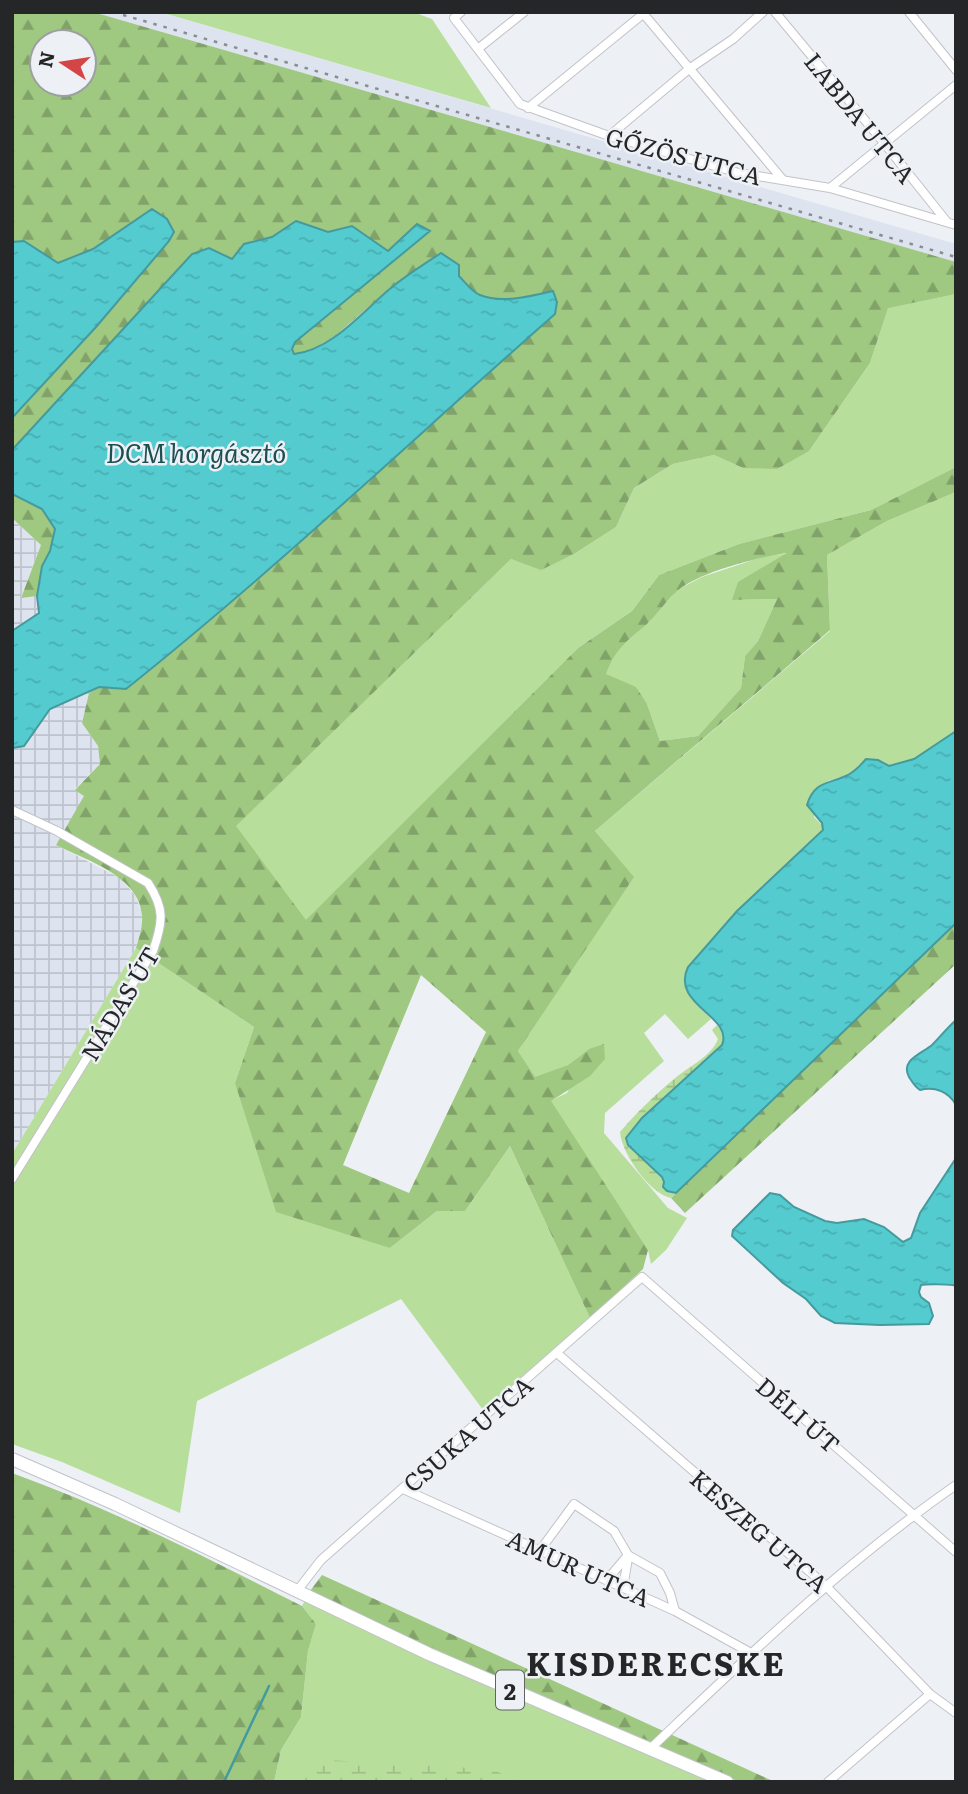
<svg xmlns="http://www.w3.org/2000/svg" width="968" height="1794" font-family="Literata,serif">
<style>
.built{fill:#dde3ef}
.industrial{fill:url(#industrial-grid)}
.green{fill:#b8de9c}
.forest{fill:url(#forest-firs);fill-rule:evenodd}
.wetland{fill:url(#wetland-marsh)}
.water{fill:url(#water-ripples);stroke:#459a9d;stroke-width:2}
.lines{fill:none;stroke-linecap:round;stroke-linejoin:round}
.stream{stroke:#459a9d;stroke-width:2.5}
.minor-casing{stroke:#c1c3c8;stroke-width:10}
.primary-casing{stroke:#c1c3c8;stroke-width:14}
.minor{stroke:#fff;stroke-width:8}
.primary{stroke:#fff;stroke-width:12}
.rail{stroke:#8b8d90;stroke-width:2.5;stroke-dasharray:3.5 7;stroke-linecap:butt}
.labels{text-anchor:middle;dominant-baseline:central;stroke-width:5;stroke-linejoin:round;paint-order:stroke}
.shield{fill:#edf0f5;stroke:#616365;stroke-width:2}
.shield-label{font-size:23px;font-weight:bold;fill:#252627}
.street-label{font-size:24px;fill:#252627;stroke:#edf0f5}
.water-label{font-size:26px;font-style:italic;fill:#1b4f51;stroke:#edf0f5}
.district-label{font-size:32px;font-weight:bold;letter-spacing:2px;fill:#252627;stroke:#edf0f5}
</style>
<defs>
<pattern id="industrial-grid" width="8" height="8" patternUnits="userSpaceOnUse" patternTransform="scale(1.75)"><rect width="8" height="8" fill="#dde3ef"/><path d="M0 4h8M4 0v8" fill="none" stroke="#bec3cd"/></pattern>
<pattern id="forest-firs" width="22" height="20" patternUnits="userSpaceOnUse" patternTransform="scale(1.75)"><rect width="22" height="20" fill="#9fc880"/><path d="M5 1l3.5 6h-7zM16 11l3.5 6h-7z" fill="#81a269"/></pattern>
<pattern id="wetland-marsh" width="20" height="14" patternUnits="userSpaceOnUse" patternTransform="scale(1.75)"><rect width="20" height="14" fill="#b8de9c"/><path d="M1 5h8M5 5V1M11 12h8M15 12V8" fill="none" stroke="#9ebe86"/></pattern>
<pattern id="water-ripples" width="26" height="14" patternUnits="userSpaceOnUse" patternTransform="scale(1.75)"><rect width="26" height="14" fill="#53cbcf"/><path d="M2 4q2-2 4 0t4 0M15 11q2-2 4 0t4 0" fill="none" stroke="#48aeb2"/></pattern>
</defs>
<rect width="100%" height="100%" fill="#edf0f5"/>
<path class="built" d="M93,12H160L956,244V262Z"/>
<path class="industrial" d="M12,518L41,545L21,597L37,596L39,613L12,631Z
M89,693L82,723L98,746L100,764L75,789L85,796L56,845L120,878L135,895L142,913V924L136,948L12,1154V748L24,746L50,709Z"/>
<path class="green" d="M160,12H413L432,19L491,108Z
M956,294V467L871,510L739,544L659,575L632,611L578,648L306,921L235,826L511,559L541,569L574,554L616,527L634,488L673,464L714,455L743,468L809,451L870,363L888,307Z
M956,492V731L914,759L889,766L878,760L866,759L850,774L828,781L814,817L824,827L818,837L737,911L688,967C677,989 697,1003 711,1019L688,1039L665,1014L644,1033L664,1061L605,1113L604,1133L668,1208L687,1218L666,1250L651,1264L648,1250L550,1101L567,1093L589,1049L568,1065L535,1078L518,1051L633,877L595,831L830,631L827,555L887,521Z
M789,553L733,600L777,599L758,641L745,656L741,688L698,736L660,741L647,704L605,674L618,649L649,622L677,590L702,577L762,557Z
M136,948L254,1027L235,1083L390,1248L437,1211H465L510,1146L590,1318L483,1410L401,1299L197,1401L180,1513L62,1462L12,1444V1154Z
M310,1591L740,1782H274L281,1750L301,1717L308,1651L316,1624L302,1606Z"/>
<path class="forest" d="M12,12H93L956,262V294L888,308L870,363L809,451L777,469L743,468L714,455L673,464L634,488L616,527L574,554L541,570L511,559L236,826L306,920L578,648L632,611L659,575L739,544L871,510L956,467V492L887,521L827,555L830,630L595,831L634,877L518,1051L535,1077L568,1065L589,1049L604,1044L605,1059L590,1076L551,1101L648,1250L643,1269L590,1318L510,1146L465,1211H437L390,1248L276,1212L235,1083L254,1027L136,948C139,938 143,926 142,915C139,876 86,860 56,845L84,796L75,790L100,764L98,746L82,723L89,693L99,687L126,689C275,570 413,439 555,314L554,291C532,296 502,304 480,295C472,291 465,282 459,276L394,285L335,336L308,352L294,354L292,349L295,342L430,231L417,225L388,251L352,226L328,232L296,221L272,237L244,244L232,259L209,249L192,254L12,450V418L96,327L152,209L93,249L57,263L24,241L12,242ZM42,42H84V84H42ZM787,553L738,582L732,600L777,599L758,641L745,656L741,688L698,736L660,741L647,704L636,687L606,674C616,648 626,642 646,625C657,615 665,602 675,593C695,573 759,557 787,553ZM421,975L486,1032L409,1193L343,1165Z
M12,494L42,509L55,529L50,551L42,566L37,596L21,598L41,545L12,518Z
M956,923V964L685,1213L671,1198Z
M12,1473C112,1509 207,1558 302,1606L316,1624L308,1651L301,1717L281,1750L274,1782H12Z
M322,1575L775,1782H740L490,1676L310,1591Z"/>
<path class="wetland" d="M717,1025L724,1033L722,1045L642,1118L626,1138L628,1145L662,1177L667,1191L676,1193L671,1198C649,1193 622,1154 620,1132C636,1113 655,1095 674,1079C688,1067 712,1056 718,1039L712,1030Z
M326,1760L491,1769L521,1782H299L292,1775Z"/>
<path class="water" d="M152,209L167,219L174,232L169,241L96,327L12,418V242L24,241L58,263L93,249Z
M296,221L328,232L352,226L388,251L417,224L430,231L295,342L292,349L294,354C332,350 363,311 392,287C407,275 424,264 441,253L459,265V276C465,282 472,292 480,295C502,304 532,296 553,291L557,302L555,314C413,439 275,570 126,689L99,687L50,709L24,746L12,748V631L39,613L37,596L42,566L50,551L55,529L42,509L12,494V450L192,254L209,248L232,259L244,244L272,237Z
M956,731V923L676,1193L667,1191L663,1187L664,1182L662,1177L628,1145L626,1138L642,1118L722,1045C734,1016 670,1005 688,967L737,911L823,830L822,823L807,805C814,781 829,784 848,775C855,771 861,765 866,759L878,760L889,766L914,759Z
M956,1020V1105C949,1092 935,1086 920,1090C915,1087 913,1083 909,1077C900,1060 921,1054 932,1045C940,1037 947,1028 956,1020Z
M956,1158V1286C953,1284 925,1284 921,1285L919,1292L921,1297L929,1303L933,1316L929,1324L880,1325L835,1323L821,1316L806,1299L783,1283L732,1236L733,1230L770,1193L780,1195L794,1207L825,1221L837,1223L864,1219L884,1227L903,1242L911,1238L920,1213Z"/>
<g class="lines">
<path class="stream" d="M224,1782L269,1686"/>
<g class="minor-casing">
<path id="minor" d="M461,12L454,18L520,104L609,136L739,173L830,188L956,225
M642,12L783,180
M775,12L884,143L947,222
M909,12L956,70
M479,48L524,12
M528,108L643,14
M609,136L689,69L733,39L763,12
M830,188L956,85
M12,810L57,831L148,883C165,909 163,922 153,951L12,1179
M558,1354L825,1585L930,1694L956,1713
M403,1489L675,1611L751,1653
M541,1549L574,1504L614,1531L628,1555L660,1573L670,1593L675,1611
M602,1578L612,1574L628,1555
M627,1589L624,1582L628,1558
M297,1591L321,1560L642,1277L956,1552
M651,1748C749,1655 845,1562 956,1485
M828,1782L930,1694"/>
</g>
<g class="primary-casing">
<path id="primary" d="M12,1459L115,1504L429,1654L727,1782"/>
</g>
<use href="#minor" class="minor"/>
<use href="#primary" class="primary"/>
<path class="rail" d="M113,12L956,257"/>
</g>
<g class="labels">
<rect class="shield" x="496" y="1670.5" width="28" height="39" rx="5"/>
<g class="shield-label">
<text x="510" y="1690">2</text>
</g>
<g class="street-label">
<text transform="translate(861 117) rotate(51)">LABDA UTCA</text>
<text transform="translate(684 155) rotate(15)">GŐZÖS UTCA</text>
<text transform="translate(119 1003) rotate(-59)">NÁDAS ÚT</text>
<text transform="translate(799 1414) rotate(41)">DÉLI ÚT</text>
<text transform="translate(467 1433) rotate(-41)">CSUKA UTCA</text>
<text transform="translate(760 1530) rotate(41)">KESZEG UTCA</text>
<text transform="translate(579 1567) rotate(24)">AMUR UTCA</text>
</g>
<g class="water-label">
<text x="196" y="451">DCM horgásztó</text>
</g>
<g class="district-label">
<text x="656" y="1662">KISDERECSKE</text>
</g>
</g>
<rect width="968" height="1794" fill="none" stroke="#252627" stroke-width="28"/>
<g transform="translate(63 63) rotate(282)"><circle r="33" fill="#edf0f5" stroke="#9d9fa3" stroke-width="2"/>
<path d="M0-5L12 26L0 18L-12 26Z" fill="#d44545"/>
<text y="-10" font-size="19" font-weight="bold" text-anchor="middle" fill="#252627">N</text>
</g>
</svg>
